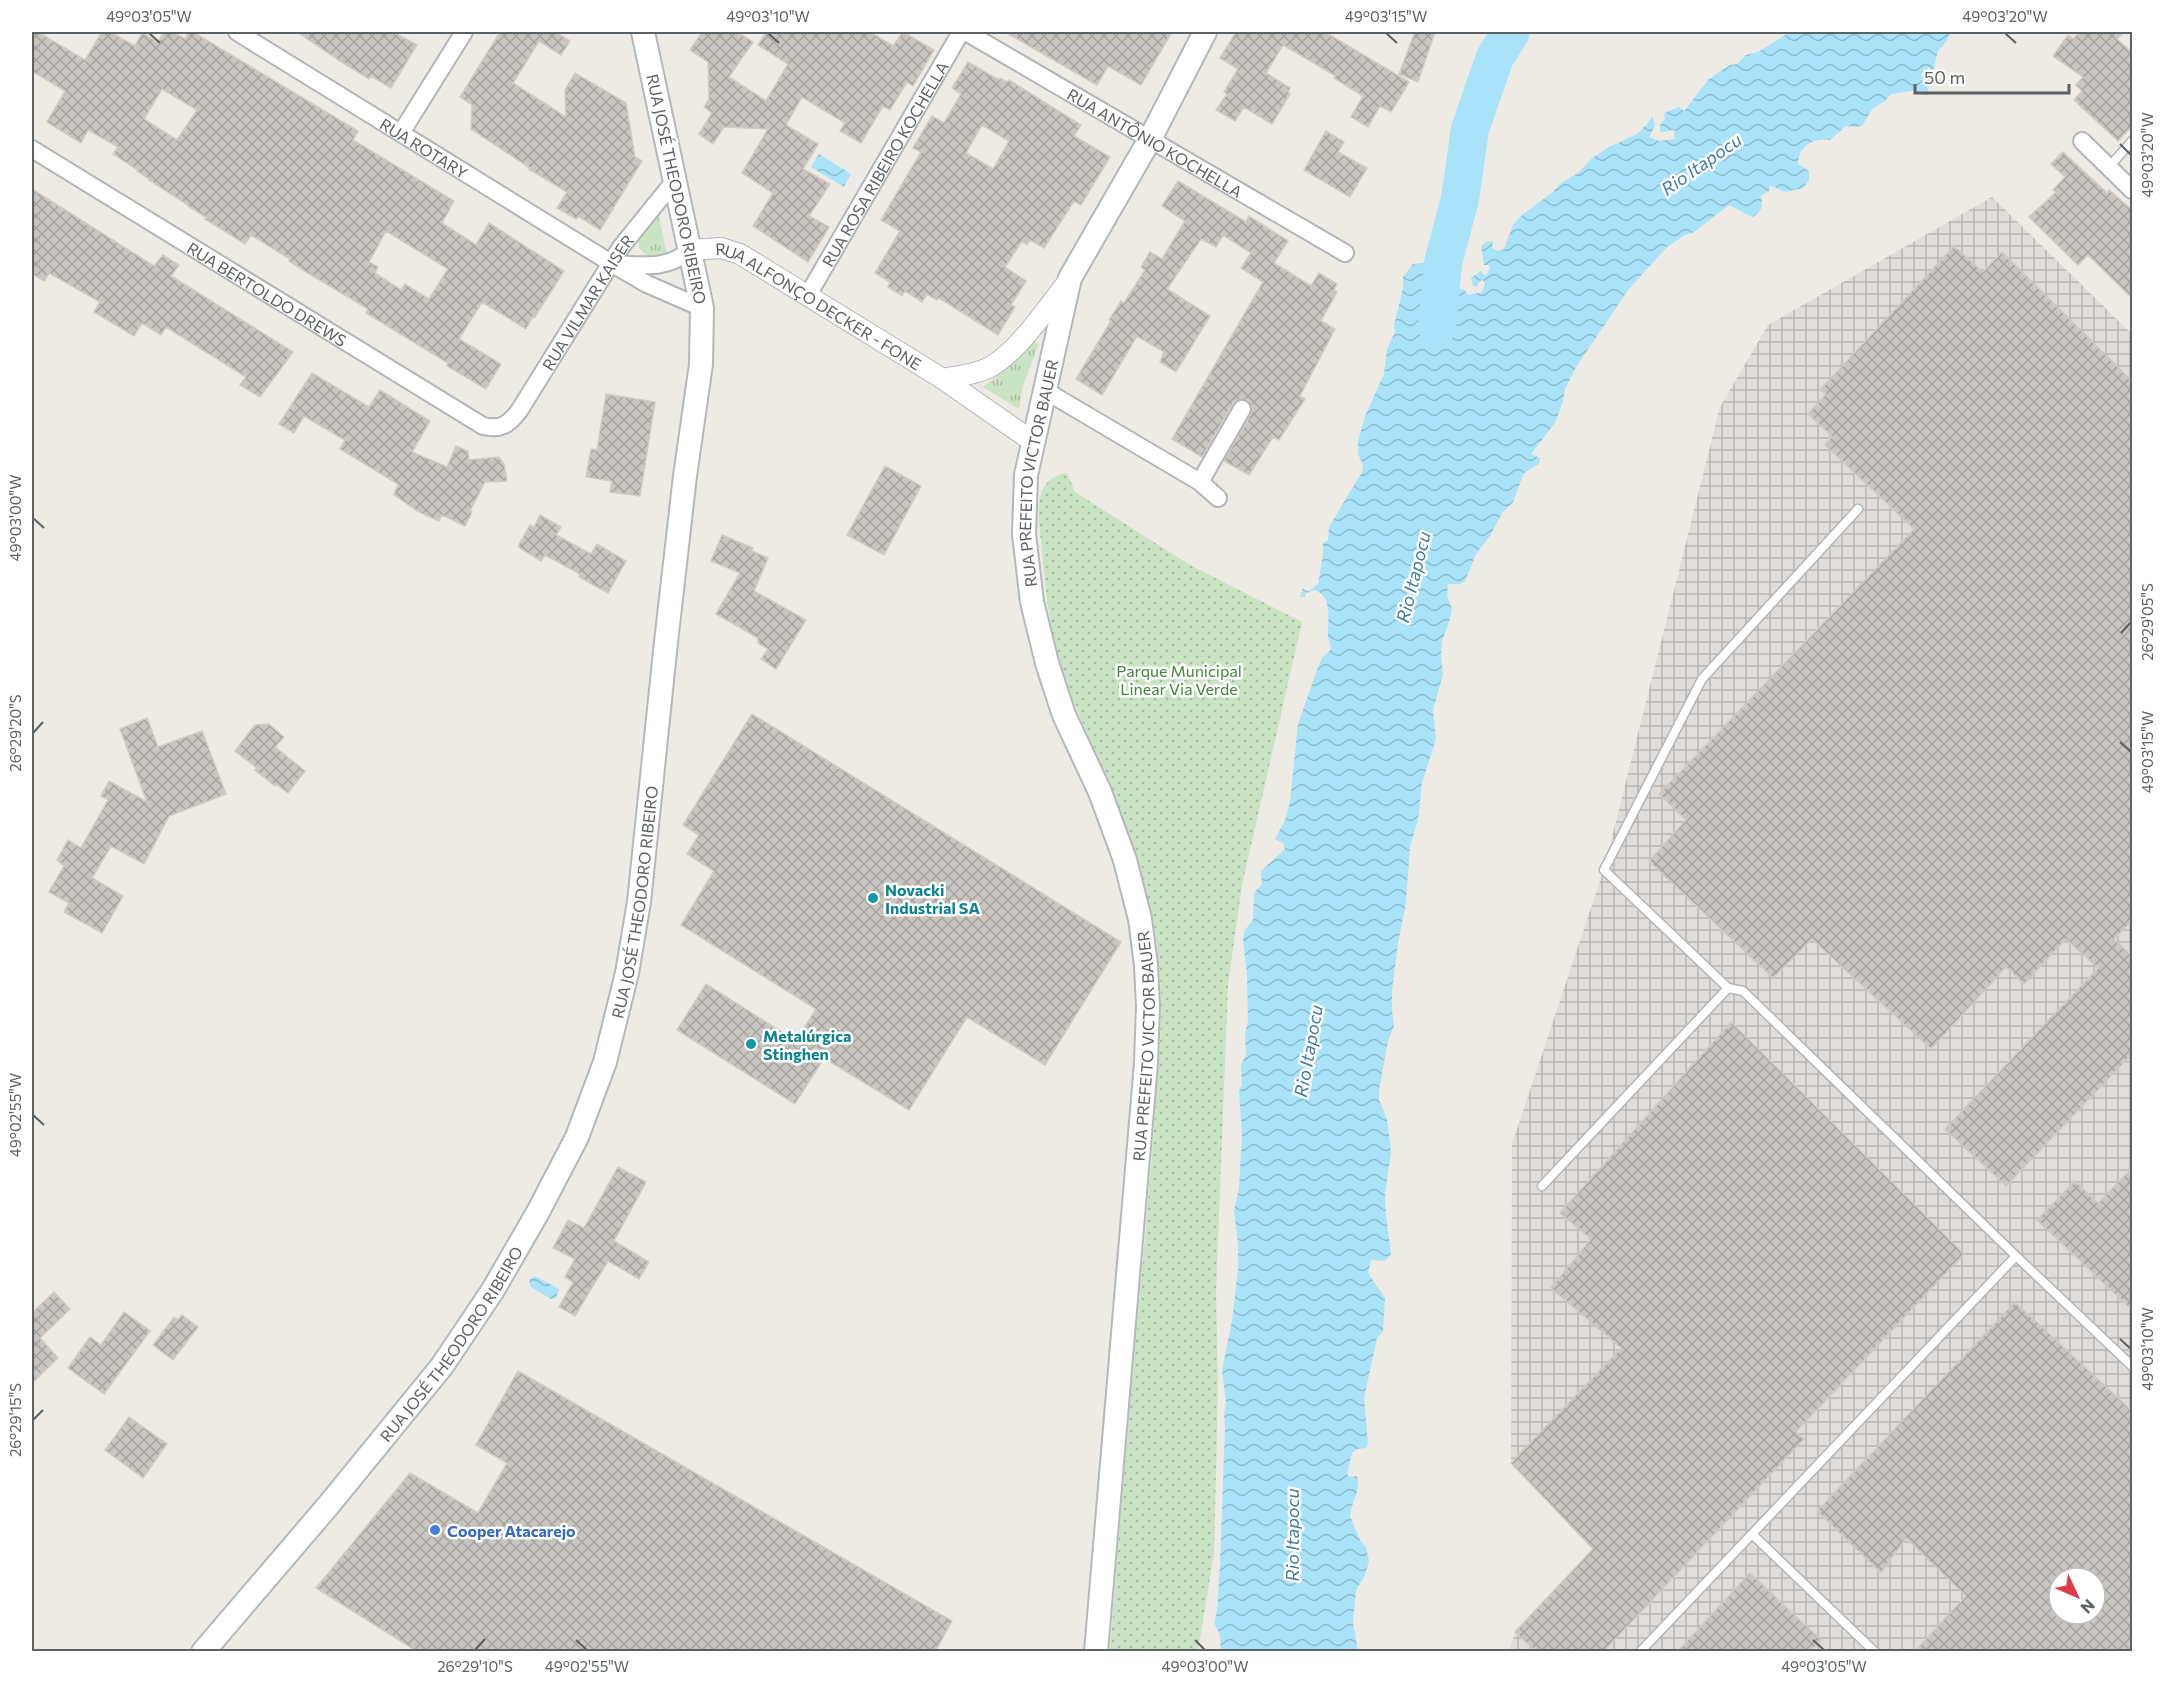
<svg xmlns="http://www.w3.org/2000/svg" width="2164" height="1683" font-family="Commissioner,sans-serif">
<style>
.industrial{fill:url(#industrial-grid);fill-rule:evenodd}
.grass{fill:url(#grass-tufts)}
.park{fill:url(#park-dots)}
.water{fill:url(#water-waves)}
.lines{fill:none;stroke-linecap:round;stroke-linejoin:round}
.river{stroke:#a9e3fa;stroke-width:38}
.building{fill:url(#building-cross-hatch);stroke:#d2cbc3;stroke-width:1.5;fill-rule:evenodd}
.service-casing{stroke:#b2b6b9;stroke-width:11}
.minor-casing{stroke:#b2b6b9;stroke-width:20}
.tertiary-casing{stroke:#b2b6b9;stroke-width:22}
.secondary-casing{stroke:#b3b8bb;stroke-width:26}
.service{stroke:#fff;stroke-width:8}
.minor{stroke:#fff;stroke-width:16}
.tertiary{stroke:#fff;stroke-width:20}
.secondary{stroke:#fff;stroke-width:22}
.ticks{fill:none;stroke:#5c6164;stroke-width:2}
.culture-dot{fill:#0f9aa8;stroke:#fff;stroke-width:2}
.shop-dot{fill:#3f7fe0;stroke:#fff;stroke-width:2}
.labels{text-anchor:middle;dominant-baseline:central;stroke-width:5;stroke-linejoin:round;paint-order:stroke}
.street-label{font-size:16px;fill:#5c6164;stroke:#fff}
.park-label{font-size:16px;fill:#44843b;stroke:#fff}
.culture-label{font-size:16px;font-weight:bold;fill:#0d838f;stroke:#fff;text-anchor:start}
.shop-label{font-size:16px;font-weight:bold;fill:#366cbe;stroke:#fff;text-anchor:start}
.water-label{font-size:18px;font-style:italic;fill:#407b9a;stroke:#fff}
.neatline{fill:none;stroke:#5c6164;stroke-width:2}
.ticks-label{font-size:15px;text-anchor:middle;fill:#5c6164}
</style>
<defs>
<pattern id="industrial-grid" width="8" height="8" patternUnits="userSpaceOnUse" patternTransform="scale(1.5)"><rect width="8" height="8" fill="#e0dcd9"/><path d="M0 4h8M4 0v8" fill="none" stroke="#b9b6b4"/></pattern>
<pattern id="grass-tufts" width="24" height="20" patternUnits="userSpaceOnUse" patternTransform="scale(1.5)"><rect width="24" height="20" fill="#c8e4c2"/><path d="M3 7l-1-3M5 7V3M7 7l1-3M15 17l-1-3M17 17v-4M19 17l1-3" fill="none" stroke="#a6bca1"/></pattern>
<pattern id="park-dots" width="8" height="8" patternUnits="userSpaceOnUse" patternTransform="scale(1.5)"><rect width="8" height="8" fill="#c8e4c2"/><path d="M2 2h.1M6 6h.1" fill="none" stroke="#a6bca1" stroke-width="1.8" stroke-linecap="round"/></pattern>
<pattern id="water-waves" width="16" height="10" patternUnits="userSpaceOnUse" patternTransform="scale(1.5)"><rect width="16" height="10" fill="#a9e3fa"/><path d="M0 5q4-4 8 0t8 0" fill="none" stroke="#8dbbce"/></pattern>
<pattern id="building-cross-hatch" width="8" height="8" patternUnits="userSpaceOnUse" patternTransform="scale(1.5)"><rect width="8" height="8" fill="#c9c5c1"/><path d="M0 0l8 8M0 8l8-8" fill="none" stroke="#a6a3a0"/></pattern>
</defs>
<rect width="100%" height="100%" fill="#eeeae4"/>
<path class="industrial" d="M1992,197L2132,334V1651L1509,1652L1515,1632L1593,1549L1511,1463L1512,1144L1604,869L1720,407L1768,325ZM2059,1578H2095V1614H2059Z"/>
<path class="grass" d="M658,213L668,260C656,260 633,254 640,237C643,228 652,220 658,213Z
M1034,342L1039,343L1022,389L1019,409L983,387L1015,362Z"/>
<path class="park" d="M1067,473L1075,492L1190,565L1302,622L1242,885L1228,985L1216,1292L1218,1385L1214,1553L1198,1651H1110C1121,1513 1132,1375 1145,1238C1149,1191 1153,1144 1156,1098C1162,1031 1166,963 1147,897C1138,862 1126,827 1113,793C1096,749 1073,708 1060,663C1049,626 1045,587 1042,549C1039,521 1029,479 1067,473Z"/>
<path class="water" d="M1790,32H1950L1946,42L1938,51L1927,95L1911,91L1891,94L1885,101L1872,109L1862,126L1856,127L1846,126L1830,140C1813,138 1799,145 1798,164L1809,171V180L1803,188L1785,192L1770,185L1769,191L1761,196C1763,206 1762,213 1752,217L1729,205L1694,232L1685,235L1667,247L1628,290L1576,367L1565,389L1563,401L1555,423L1531,454L1540,458L1539,464L1524,473L1513,502L1502,513L1490,536L1476,554L1465,581L1460,584H1448L1447,596L1452,609L1450,619L1442,641L1441,655L1443,674L1433,710L1436,739L1422,783L1418,820L1410,846L1406,903L1398,943L1392,991V1010L1394,1026L1388,1041L1379,1090V1100L1387,1119L1391,1152L1385,1193L1386,1215L1391,1254L1385,1261L1371,1260L1368,1273L1385,1298L1383,1331L1377,1338L1364,1398L1368,1443L1366,1448L1357,1449L1352,1453L1347,1474L1349,1477L1357,1476C1361,1492 1351,1502 1350,1516L1360,1540L1366,1547L1369,1561L1365,1575L1356,1590L1353,1623L1358,1651H1221L1220,1635L1214,1623L1217,1611L1220,1565L1225,1427L1224,1415L1226,1402L1222,1370L1232,1321L1238,1269V1243L1234,1211L1239,1187L1242,1135L1239,1091L1242,1085L1241,1066L1246,1054L1245,1034L1248,1021L1247,976L1243,938L1245,930L1253,920L1254,893L1262,884L1261,871L1285,849L1283,843L1275,839L1285,820L1290,802L1298,724L1317,670L1322,658L1331,649C1331,644 1328,640 1328,635C1327,621 1334,598 1315,590L1306,593L1305,597H1300L1303,588L1306,591L1311,590L1318,584L1323,555V543L1328,540L1329,527L1362,472L1363,465L1358,454V441L1365,416L1384,374L1387,349L1395,332L1394,325L1403,289V277L1413,264L1431,262L1447,284L1464,290L1469,295L1482,292L1485,283L1482,279L1476,287L1473,286L1471,278L1481,271L1485,276L1489,271L1490,265H1484L1481,246L1486,242L1493,241L1492,248L1498,251L1504,249L1513,225L1522,215L1553,192L1561,183L1578,173L1591,159L1607,148L1637,134L1648,123L1652,116L1655,125L1649,137L1659,141L1675,139L1674,134L1675,130L1662,132L1660,131V125L1665,119L1664,113L1679,107L1684,111L1709,79L1730,65L1737,64L1746,55L1758,52Z
M819,154L851,174L844,187L811,167Z
M535,1276L559,1289L556,1298L551,1299L531,1287L529,1282L531,1278Z"/>
<g class="lines">
<path class="river" d="M1437,327L1443,263L1460,199L1470,129L1495,57L1511,32"/>
</g>
<path class="building" d="M32,32H38L85,60L102,32H110L135,46L142,33L158,42L164,32H173L185,39L189,32H193L358,131L353,140L454,201L442,223L476,245L489,223L564,271L535,317L533,316L526,329L482,302L459,339L501,364L486,389L447,366L448,363L366,313L368,309L303,270L289,261L290,259L251,235L245,244L205,219L207,218L188,206V205L149,180V179L137,171L138,170L113,154L118,147L88,130L81,143L47,122L65,91L32,71ZM162,89L197,110L177,140L144,119ZM386,231L448,269L429,299L405,284L401,290L375,273L378,267L369,262Z
M297,32H393L417,45L391,88L371,76L369,79L340,61Z
M500,32H555L570,41L561,55L539,41L513,83L566,117L565,90L575,73L626,103L635,157L642,161L600,230L578,216L576,219L557,208L567,192L529,169L530,168L471,129L472,105L460,97Z
M702,32H737L753,42L729,77L766,101L788,64L758,45L766,32H870L893,46L903,32L934,50L913,86L907,82L890,110L883,106L861,143L840,131L845,123L802,97L786,125L818,144L803,169L830,184L809,216L829,227L808,262L753,226L773,193L742,173L768,129L724,127L713,144L699,134L712,113L704,107L709,99L708,62L690,50Z
M1005,32H1172L1141,85L1108,66L1097,85Z
M1236,32H1325L1409,82L1391,112L1380,106L1368,127L1351,117L1363,96L1334,78L1336,76L1283,45L1266,73L1290,88L1288,92L1290,94L1272,124L1244,107L1235,121L1216,110L1227,94L1224,92L1238,69L1220,58Z
M1415,32H1435L1418,82L1399,74Z
M2080,32H2124L2117,39L2133,53V125L2118,141L2074,100L2082,91L2076,85L2083,77L2053,56L2068,35L2073,39Z
M968,62L999,80L1000,78L1007,82L1009,80L1081,125L1074,136L1110,157L1081,205L1074,201L1044,248L1030,240L1027,245L1022,241L1005,267L1026,281L1011,305L1015,307L998,335L939,298L937,300L927,294L922,302L905,291L902,296L888,287L890,282L875,273L900,231L881,220L921,152L913,148L932,116L944,123L961,94L952,88ZM982,125L1009,141L993,169L966,153Z
M1326,131L1344,142L1338,152L1367,168L1350,197L1304,170Z
M2063,152L2107,193L2109,190L2133,211V299L2088,255L2078,265L2029,217L2056,192L2053,190L2065,177L2051,164Z
M1178,181L1246,222L1249,216L1288,241L1274,263L1311,286L1319,273L1337,284L1334,290L1337,292L1321,321L1335,329L1300,396L1305,399L1279,440L1273,437L1249,475L1224,461L1251,414V404L1247,400L1241,399L1233,403L1202,457L1172,439L1263,282L1241,268L1251,253L1223,235L1216,247L1201,239L1167,289L1210,316L1176,372L1160,362L1164,352L1137,336L1102,395L1076,379L1111,321L1109,320L1121,301L1124,303L1145,270L1141,267L1150,252L1162,259L1185,221L1162,206Z
M32,189L154,266L163,255L179,265L171,276L293,352L260,397L240,385L246,377L166,327L161,335L142,323L134,336L94,312L100,302L49,273L44,281L32,274Z
M1954,246L1983,272L2002,252L2133,382V920L2114,939L2133,957V1053L2006,1186L1945,1129L2098,968L2066,939L2024,984L2006,967L1931,1049L1812,939L1773,978L1649,861L1686,820L1659,794L1914,529L1825,445L1832,436L1808,414L1826,394L1820,390Z
M312,373L369,407L380,390L430,421L412,452L447,467L456,446L468,451L469,460L499,457L504,464L507,481L485,482L470,511L472,512L465,526L442,515L439,521L419,512L394,495L398,484L340,449L345,440L304,416L294,433L279,424Z
M606,394L655,402L640,496L610,492L612,481L586,477L591,449L597,450Z
M885,466L921,486L884,555L847,535Z
M540,515L561,527L556,535L591,554L597,544L626,561L608,593L579,577L580,574L545,555L541,561L521,549L518,546L530,525L534,527Z
M722,535L753,548L752,551L768,558L754,591L806,620L776,669L761,659L768,649L758,643V638L716,614L740,573L711,561Z
M752,714L1121,942L1045,1065L967,1017L909,1110L824,1058L795,1104L677,1030L706,984L796,1041L816,1009L681,925L714,871L687,854L699,835L683,825Z
M147,718L158,747L202,731L226,794L169,816L144,864L111,846L92,878L123,896L102,933L64,912L69,903L49,892L64,866L57,860L68,840L81,848L108,800L101,796L109,781L147,802L120,729Z
M269,724L284,737L275,747L305,771L288,793L276,784L275,786L255,770L257,768L235,751L255,725Z
M1731,1022L1964,1254L1796,1432L1804,1439L1603,1652H1536L1515,1632L1593,1549L1511,1463L1621,1348L1551,1288L1591,1239L1560,1213Z
M618,1167L646,1182L614,1241L649,1262L639,1279L608,1261L575,1316L559,1307L573,1282L565,1277L575,1259L553,1248L568,1220L584,1228Z
M2133,1167V1311L2037,1220L2075,1181L2098,1203Z
M54,1292L70,1309L40,1338L58,1358L32,1383V1313Z
M2015,1302L2133,1412V1652H1914L1966,1596L1906,1538L1881,1573L1817,1511ZM2059,1578H2095V1614H2059Z
M124,1312L150,1331L104,1394L68,1368L90,1337L101,1345Z
M182,1315L198,1327L173,1360L153,1345L174,1317L178,1320Z
M518,1371L952,1621L935,1652H418L316,1588L410,1473L478,1513L507,1463L476,1445Z
M129,1417L167,1444L143,1478L105,1450Z
M1750,1573L1821,1640L1810,1652H1677Z"/>
<g class="lines">
<g class="service-casing">
<path id="service" d="M2109,167L2132,141
M1728,988L1604,870L1702,679L1858,509
M1542,1186L1728,988L1743,991L2016,1256L2132,1366
M1752,1534L1875,1652
M1640,1652L2016,1256"/>
</g>
<g class="minor-casing">
<g id="minor">
<path id="s1" d="M237,32L611,263L647,284L702,308"/>
<path id="s2" d="M966,32L1345,253"/>
<path d="M401,133L464,32"/>
<path d="M2082,141L2132,190"/>
<path id="s3" d="M32,149L483,426C501,430 508,425 519,411L621,247L676,179"/>
<path d="M618,264C646,266 668,269 690,250"/>
<path id="s4" d="M808,295L961,32"/>
<path d="M1044,390L1200,482L1218,498"/>
<path d="M1200,482L1242,409"/>
</g>
</g>
<g class="tertiary-casing">
<g id="tertiary">
<path id="s5" d="M690,250L721,248L740,254L943,379L1032,441"/>
<path d="M943,379C958,376 974,375 988,368C1017,354 1049,305 1070,279"/>
</g>
</g>
<g class="secondary-casing">
<g id="secondary">
<path id="s6" d="M203,1652L327,1507L442,1366L493,1290L538,1212L577,1137L605,1062L627,973L639,902L666,642L685,476L701,364L702,308L643,32"/>
<path id="s7" d="M1096,1652L1146,1063L1148,1006L1146,965L1140,919L1125,860L1100,792L1064,715L1047,663L1032,602L1024,534L1026,475L1070,278L1150,139L1205,32"/>
</g>
</g>
<use href="#service" class="service"/>
<use href="#minor" class="minor"/>
<use href="#tertiary" class="tertiary"/>
<use href="#secondary" class="secondary"/>
</g>
<path class="ticks" d="M149,33L160,43M768,33L779,43M1386,33L1397,43M2005,33L2016,43M2120,144L2131,155M33,518L44,528M2121,633L2131,622M33,733L43,722M2120,742L2131,752M33,1115L44,1125M2120,1339L2131,1349M33,1420L43,1410M576,1640L587,1650M1195,1640L1205,1650M1813,1640L1824,1650M475,1650L485,1639"/>
<g class="culture-dot">
<circle cx="873" cy="898" r="6"/>
<circle cx="751" cy="1044" r="6"/>
</g>
<circle class="shop-dot" cx="435" cy="1530" r="6"/>
<g class="labels">
<g class="street-label">
<text stroke="none"><textPath href="#s2" startOffset="219">RUA ANTÔNIO KOCHELLA</textPath></text>
<text stroke="none"><textPath href="#s1" startOffset="220">RUA ROTARY</textPath></text>
<text stroke="none"><textPath href="#s4" startOffset="152">RUA ROSA RIBEIRO KOCHELLA</textPath></text>
<text transform="translate(677 189) rotate(78)">RUA JOSÉ THEODORO RIBEIRO</text>
<text stroke="none"><textPath href="#s3" startOffset="276">RUA BERTOLDO DREWS</textPath></text>
<text stroke="none"><textPath href="#s3" startOffset="700">RUA VILMAR KAISER</textPath></text>
<text stroke="none"><textPath href="#s5" startOffset="144">RUA ALFONÇO DECKER - FONE</textPath></text>
<text stroke="none"><textPath href="#s7" startOffset="1202">RUA PREFEITO VICTOR BAUER</textPath></text>
<text stroke="none"><textPath href="#s6" startOffset="882">RUA JOSÉ THEODORO RIBEIRO</textPath></text>
<text stroke="none"><textPath href="#s7" startOffset="608">RUA PREFEITO VICTOR BAUER</textPath></text>
<text stroke="none"><textPath href="#s6" startOffset="396">RUA JOSÉ THEODORO RIBEIRO</textPath></text>
</g>
<g class="park-label">
<text x="1179" y="670">Parque Municipal<tspan x="1179" dy="18">Linear Via Verde</tspan></text>
</g>
<g class="culture-label">
<text x="885" y="889">Novacki<tspan x="885" dy="18">Industrial SA</tspan></text>
<text x="763" y="1035">Metalúrgica<tspan x="763" dy="18">Stinghen</tspan></text>
</g>
<g class="shop-label">
<text x="447" y="1530">Cooper Atacarejo</text>
</g>
<g class="water-label">
<text transform="translate(1701 164) rotate(-35)">Rio Itapocu</text>
<text transform="translate(1413 577) rotate(-76)">Rio Itapocu</text>
<text transform="translate(1308 1051) rotate(-80)">Rio Itapocu</text>
<text transform="translate(1292 1535) rotate(-90)">Rio Itapocu</text>
</g>
</g>
<rect width="2164" height="1683" fill="none" stroke="#ffffff" stroke-width="66"/>
<g transform="translate(2077 1596) rotate(134)"><circle r="28" fill="#ffffff" stroke="#bec0c1" stroke-width="1.5"/>
<path d="M0-4.5L10 22L0 15L-10 22Z" fill="#de3a48"/>
<text y="-9" font-size="16" font-weight="bold" text-anchor="middle" fill="#5c6164">N</text>
</g>
<path d="M1915 84v9h154v-9" fill="none" stroke="#5c6164" stroke-width="3"/>
<text x="1924" y="84" font-size="18" fill="#5c6164" stroke="#ffffff" stroke-width="4.5" paint-order="stroke">50 m</text>
<rect x="33" y="33" width="2098" height="1617" class="neatline"/>
<g class="ticks-label">
<text x="149" y="22">49°03'05"W</text>
<text x="768" y="22">49°03'10"W</text>
<text x="1386" y="22">49°03'15"W</text>
<text x="2005" y="22">49°03'20"W</text>
<text transform="translate(2148 155) rotate(-90)" y="5">49°03'20"W</text>
<text transform="translate(16 518) rotate(-90)" y="5">49°03'00"W</text>
<text transform="translate(2148 622) rotate(-90)" y="5">26°29'05"S</text>
<text transform="translate(16 733) rotate(-90)" y="5">26°29'20"S</text>
<text transform="translate(2148 752) rotate(-90)" y="5">49°03'15"W</text>
<text transform="translate(16 1115) rotate(-90)" y="5">49°02'55"W</text>
<text transform="translate(2148 1349) rotate(-90)" y="5">49°03'10"W</text>
<text transform="translate(16 1420) rotate(-90)" y="5">26°29'15"S</text>
<text x="475" y="1672">26°29'10"S</text>
<text x="587" y="1672">49°02'55"W</text>
<text x="1205" y="1672">49°03'00"W</text>
<text x="1824" y="1672">49°03'05"W</text>
</g>
</svg>
